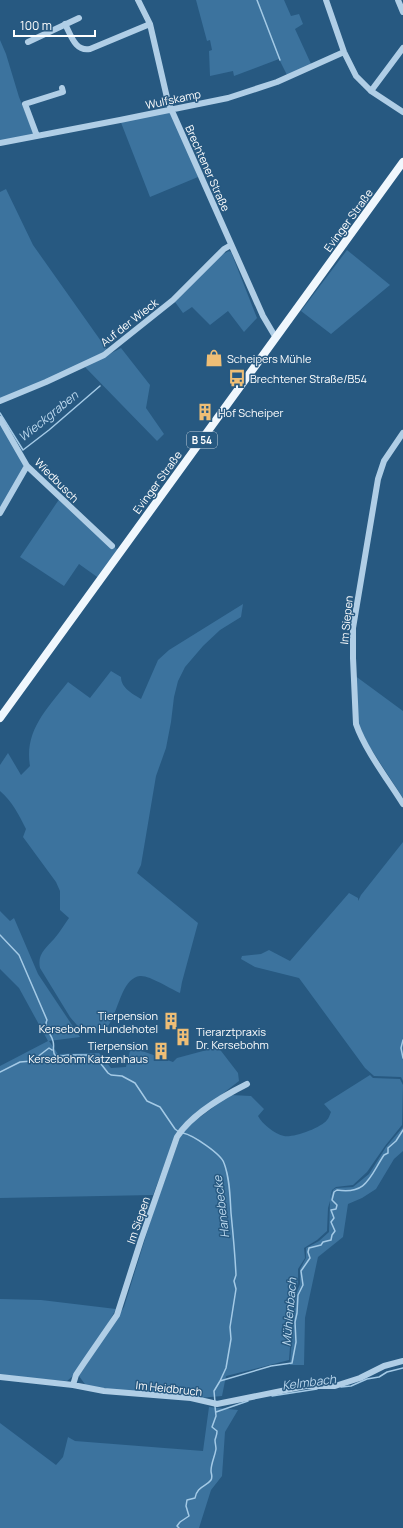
<svg xmlns="http://www.w3.org/2000/svg" width="403" height="1528" font-family="Manrope,sans-serif">
<style>
.green{fill:#3c739e}
.lines{fill:none;stroke-linecap:round;stroke-linejoin:round}
.stream{stroke:#a4cae6;stroke-width:1.5}
.minor{stroke:#b0cee6;stroke-width:6}
.major{stroke:#f0f7fd;stroke-width:8}
.labels{text-anchor:middle;dominant-baseline:central;stroke-width:3;stroke-linejoin:round;paint-order:stroke}
.shield{fill:#275981;stroke:#becdd9;stroke-width:1}
.shield-label{font-size:10px;font-weight:bold;fill:#fff}
.street-label{font-size:11px;fill:#fff;stroke:#275981}
.poi-label{font-size:11px;fill:#fff;stroke:#275981;text-anchor:start}
.water-label{font-size:12px;font-style:italic;fill:#bbd8ee;stroke:#275981}
</style>
<rect width="100%" height="100%" fill="#275981"/>
<path class="green" d="M196,0H284L291,16L299,14L303,24L295,29L312,66L288,77L279,59L234,76L233,71L210,76L209,51L212,50L210,40L207,41Z
M0,40L6,54L19,97L35,136L0,141Z
M171,109L198,177L150,197L120,120Z
M6,189L33,245L108,351L0,401V192Z
M347,250L390,285L331,334L301,311Z
M229,251L231,252L257,318L244,332L228,311L210,325L192,307L183,313L175,302L221,255Z
M121,348L150,385L146,408L164,434L157,441L85,367Z
M0,419L26,462L0,513Z
M60,498L119,551L100,579L79,564L64,586L20,557Z
M243,604L241,617L220,630L203,646L185,667L178,681L174,697L171,722L166,748L156,776L141,865L137,873L198,923L182,982L180,993C171,989 149,975 140,976C115,979 119,1038 92,1033C82,1032 76,1024 70,1017L40,968C37,954 46,948 54,939C60,932 64,925 69,918L60,910V891L56,882L23,837L26,829C19,815 12,801 0,791V765L8,753L21,775L30,766C24,730 48,708 68,682L90,698L111,671L121,677C121,688 133,694 141,699L158,660L169,650Z
M354,675L403,711V798L360,732L357,721Z
M403,842V1081L401,1077L374,1076L365,1068L299,978L255,967L241,959L242,956L261,954L269,950L290,961L349,893L358,898V901L361,895Z
M0,911L10,921L14,918L38,974L80,1037L49,1041L58,1054L99,1053L111,1068L126,1067L131,1047L173,1062L177,1058L218,1047L238,1073L239,1081L185,1123L176,1134L153,1195L0,1198V1066L48,1041L19,988L0,969Z
M370,1075L373,1078L400,1079L403,1085L402,1125L385,1146L367,1172L353,1185L336,1187L332,1190L330,1199L333,1190L336,1188L353,1187L369,1174L386,1147L403,1127V1151L394,1159L376,1189L362,1198L348,1204L343,1237L318,1257L305,1318L304,1365H290L295,1296L300,1284V1269L306,1258V1248L319,1241L329,1232L330,1201L328,1208L327,1231L317,1240L304,1248L305,1258L298,1269V1283L294,1295L289,1360L226,1376L222,1396L199,1398L87,1387L79,1376L124,1307L154,1210L181,1135L192,1123L230,1095L251,1096L264,1109L258,1116C262,1124 275,1134 284,1136C293,1138 321,1128 327,1120C329,1118 330,1114 331,1112L324,1104Z
M0,1299L41,1300L116,1309L106,1327L73,1376L67,1381L0,1376Z
M209,1407L238,1410L225,1432L222,1476L211,1490L199,1528H0V1423L56,1465L63,1457L68,1437L75,1441L203,1451Z"/>
<g class="lines">
<path class="stream" d="M257,0L280,60
M0,413L23,450L49,430L100,386
M0,935L19,955L47,1020C43,1028 51,1033 53,1041C55,1048 51,1051 56,1057L68,1055H87L98,1060L108,1073L111,1075L122,1076L135,1083L147,1101L160,1107L175,1129L179,1132
M403,1040L401,1048L403,1058
M0,1072L20,1062L32,1061L49,1048L52,1050
M183,1133C193,1135 221,1154 224,1163C230,1179 230,1197 231,1213C233,1233 235,1254 236,1275L234,1281L236,1289L230,1327L231,1339L226,1368L220,1381
M341,1387L351,1386L367,1379L379,1377L387,1372L403,1368
M272,1396L317,1389
M215,1402L214,1391L220,1381L271,1366L292,1363L296,1342L295,1322L297,1313L298,1295L303,1285L301,1271L310,1258L308,1252L309,1248L321,1245L323,1242L331,1240L332,1235L335,1231L331,1222L334,1218L331,1210L336,1209L337,1205L332,1200L334,1192L337,1190C367,1195 370,1176 384,1155L388,1153V1148L396,1141L403,1130
M216,1412L248,1401
M179,1528L177,1526L180,1522L189,1516L186,1506L187,1500L195,1498C197,1486 206,1487 211,1480C213,1476 211,1474 211,1471C211,1463 215,1456 216,1449C216,1446 215,1443 215,1440C216,1436 217,1435 217,1431L212,1427L216,1416L215,1406"/>
<path class="minor" d="M138,0L150,24L168,102L263,316L276,338
M326,0L344,52L356,76L371,91L403,112
M398,0L403,12
M65,24C71,35 75,52 90,49L150,24
M28,42L79,18
M371,91L403,48
M37,136L25,104L63,92L62,88
M0,143L120,120L228,98L277,82L344,52
M0,401L46,382L104,355L173,300L224,249L231,245
M0,419L27,466L112,546
M403,433L384,461L378,479L353,628V658L356,724C365,750 388,780 403,804
M0,513L27,466
M0,1377L73,1385L104,1391L191,1398L217,1404L306,1386H335L360,1378L384,1366L403,1361
M73,1385L76,1375L84,1363L117,1315L141,1240L177,1137C191,1115 225,1095 247,1084"/>
<path class="major" d="M0,718L403,162"/>
</g>
<defs>
<g id="shop-bare" transform="scale(1.38)"><path d="M-5-2.5h2.3a2.7 3.5 0 0 1 5.4 0H5L5.5 6h-11ZM-1.5-2.5h3a1.5 2.3 0 0 0-3 0Z" fill="#eebe76" stroke="#275981" stroke-width="2.5" paint-order="stroke"/></g>
<g id="bus-bare" transform="scale(1.38)"><path d="M-5-6H5V4H4V6H2V4H-2V6H-4V4H-5ZM-3.5-4V0h7V-4ZM-3.5 1.2v1.5H-2V1.2ZM2 1.2v1.5H3.5V1.2Z" fill="#eebe76" stroke="#275981" stroke-width="2.5" paint-order="stroke"/></g>
<g id="building-bare" transform="scale(1.38)"><path d="M-4-6H4V6H1V3H-1V6H-4ZM-2.5-4.3h1.7v1.8h-1.7ZM.8-4.3h1.7v1.8H.8ZM-2.5-1h1.7V.8h-1.7ZM.8-1h1.7V.8H.8Z" fill="#eebe76" stroke="#275981" stroke-width="2.5" paint-order="stroke"/></g>
</defs>
<g fill-rule="evenodd">
<use href="#shop-bare" x="214" y="358"/>
<use href="#bus-bare" x="237" y="378"/>
<use href="#building-bare" x="205" y="412"/>
<use href="#building-bare" x="171" y="1021"/>
<use href="#building-bare" x="183" y="1037"/>
<use href="#building-bare" x="161" y="1051"/>
</g>
<g class="labels">
<rect class="shield" x="187" y="432" width="30" height="16" rx="3"/>
<g class="shield-label">
<text x="202" y="440">B 54</text>
</g>
<g class="street-label">
<text transform="translate(173 99) rotate(-12)">Wulfskamp</text>
<text transform="translate(208 168) rotate(66)">Brechtener Straße</text>
<text transform="translate(348 220) rotate(-54)">Evinger Straße</text>
<text transform="translate(129 322) rotate(-38)">Auf der Wieck</text>
<text transform="translate(57 480) rotate(45)">Wiedbusch</text>
<text transform="translate(157 482) rotate(-54)">Evinger Straße</text>
<text transform="translate(346 620) rotate(-84)">Im Siepen</text>
<text transform="translate(138 1220) rotate(-71)">Im Siepen</text>
<text transform="translate(169 1388) rotate(6)">Im Heidbruch</text>
</g>
<g class="poi-label">
<text x="227" y="358">Scheipers Mühle</text>
<text x="250" y="378">Brechtener Straße/B54</text>
<text x="218" y="412">Hof Scheiper</text>
<text x="158" y="1015" text-anchor="end">Tierpension<tspan x="158" dy="13">Kersebohm Hundehotel</tspan></text>
<text x="196" y="1031">Tierarztpraxis<tspan x="196" dy="13">Dr. Kersebohm</tspan></text>
<text x="148" y="1045" text-anchor="end">Tierpension<tspan x="148" dy="13">Kersebohm Katzenhaus</tspan></text>
</g>
<g class="water-label">
<text transform="translate(48 416) rotate(-39)">Wieckgraben</text>
<text transform="translate(221 1207) rotate(-97)">Hanebecke</text>
<text transform="translate(289 1312) rotate(-85)">Mühlenbach</text>
<text transform="translate(309 1382) rotate(-7)">Kelmbach</text>
</g>
</g>
<path d="M14 30v6h81v-6" fill="none" stroke="#ffffff" stroke-width="2"/>
<text x="20" y="30" font-size="12" fill="#ffffff" stroke="#275981" stroke-width="3" paint-order="stroke">100 m</text>
</svg>
